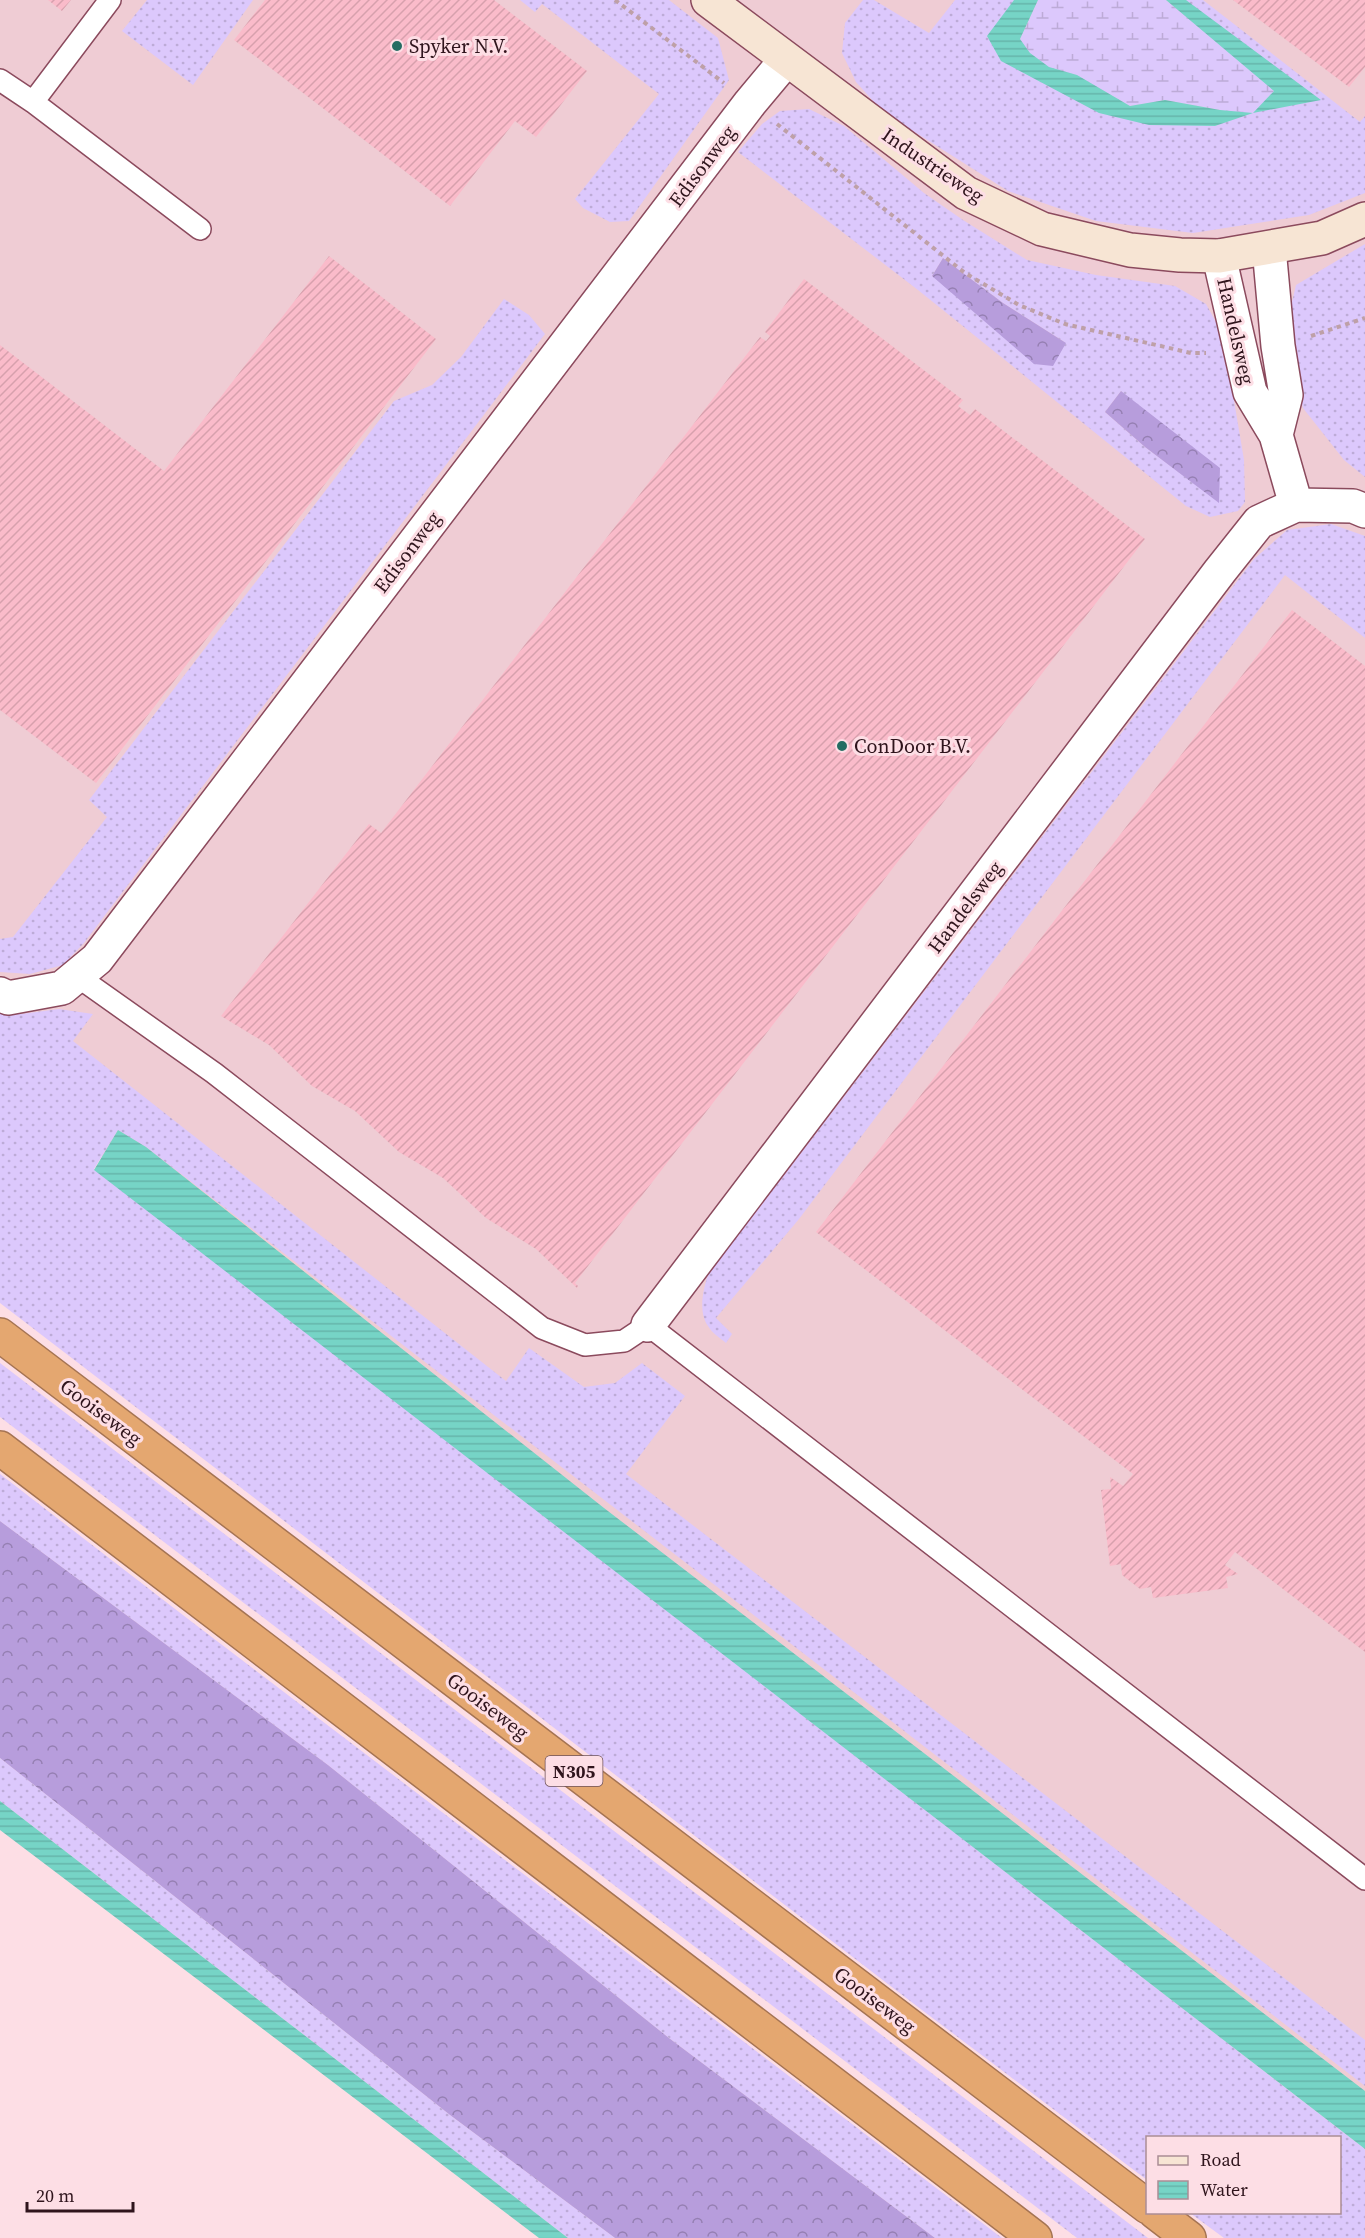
<svg xmlns="http://www.w3.org/2000/svg" width="1365" height="2238" font-family="'Source Serif 4',serif">
<style>
.built{fill:#efccd4}
.grass{fill:url(#grass-dots);fill-rule:evenodd}
.forest{fill:url(#forest-crowns)}
.wetland{fill:url(#wetland-marsh)}
.water{fill:url(#water-rules)}
.building{fill:url(#building-hatch)}
.lines{fill:none;stroke-linecap:round;stroke-linejoin:round}
.lane-casing{stroke:#8b4a5d;stroke-width:24}
.street-casing{stroke:#8b4a5d;stroke-width:36}
.secondary-casing{stroke:#8b4a5d;stroke-width:36}
.highway-casing{stroke:#a57453;stroke-width:36}
.path{stroke:#bea0a7;stroke-width:4;stroke-dasharray:4.5 4.5;stroke-linecap:butt}
.lane{stroke:#fff;stroke-width:21}
.street{stroke:#fff;stroke-width:33}
.secondary{stroke:#f7e5d4;stroke-width:33}
.highway{stroke:#e4a770;stroke-width:33}
.poi-dot{fill:#246c62;stroke:#fddee5;stroke-width:2}
.labels{text-anchor:middle;dominant-baseline:central;stroke-width:6;stroke-linejoin:round;paint-order:stroke}
.shield{fill:#fddee5;stroke:#6d5158;stroke-width:1.5}
.shield-label{font-size:18px;font-weight:bold;fill:#2f141c}
.poi-label{font-size:20px;fill:#2f141c;stroke:#fddee5;text-anchor:start}
.street-label{font-size:20px;fill:#2f141c;stroke:#fddee5}
</style>
<defs>
<pattern id="grass-dots" width="8" height="8" patternUnits="userSpaceOnUse" patternTransform="scale(1.5)"><rect width="8" height="8" fill="#dcc8fc"/><path d="M2 2h.1M6 6h.1" fill="none" stroke="#bdabd7" stroke-width="1.8" stroke-linecap="round"/></pattern>
<pattern id="forest-crowns" width="20" height="18" patternUnits="userSpaceOnUse" patternTransform="scale(1.5)"><rect width="20" height="18" fill="#b79ddc"/><path d="M2 6a3 3 0 1 1 6 0M12 15a3 3 0 1 1 6 0" fill="none" stroke="#957fb2"/></pattern>
<pattern id="wetland-marsh" width="20" height="14" patternUnits="userSpaceOnUse" patternTransform="scale(1.5)"><rect width="20" height="14" fill="#dcc8fc"/><path d="M1 5h8M5 5V1M11 12h8M15 12V8" fill="none" stroke="#bdabd7"/></pattern>
<pattern id="water-rules" width="6" height="5" patternUnits="userSpaceOnUse" patternTransform="scale(1.5)"><rect width="6" height="5" fill="#76d4c6"/><path d="M0 2.5h6" fill="none" stroke="#66b5aa"/></pattern>
<pattern id="building-hatch" width="6" height="6" patternUnits="userSpaceOnUse" patternTransform="scale(1.5)"><rect width="6" height="6" fill="#fabbca"/><path d="M-1 1l2-2M0 6l6-6M5 7l2-2" fill="none" stroke="#d7a0ad"/></pattern>
</defs>
<rect width="100%" height="100%" fill="#fddee5"/>
<path class="built" d="M0,0H1365V2103L118,1162L0,1120Z"/>
<path class="grass" d="M147,0H253L193,85L122,31Z
M520,0H669L718,38L729,80L629,221L610,222L583,208L575,199L659,94L542,4L535,12Z
M863,0H874L929,33L955,0H1038L1020,39L1130,106L1165,100L1220,110L1274,90L1166,0H1203L1360,122L1365,116V193L1309,215L1193,233L1096,221L1008,191L883,112L856,82L842,53L845,23Z
M809,109L844,126L924,193L963,220L1027,260L1096,275L1175,286L1206,304L1223,335L1244,460L1245,502L1238,511L1210,517L1186,506L918,290L738,152L762,124L780,111ZM943,258L1003,303L1066,343L932,276ZM1121,391L1219,502L1145,447L1105,412Z
M1365,244V477L1344,460L1303,408L1295,377L1288,319L1296,285Z
M504,299L529,315L545,334L84,943L63,965L30,974L0,972V939L13,937L107,817L89,800L394,401L432,385L461,357Z
M1331,524L1365,536V638L1285,575L799,1219L716,1318L732,1334L726,1343C720,1338 712,1333 708,1326C698,1311 703,1290 708,1275L1254,559L1287,530Z
M59,1009L93,1014L73,1041L506,1381L529,1348L584,1387L615,1383L642,1363L685,1396L626,1474L1365,2040V2086L146,1147L118,1130L94,1169L1365,2149V2238H1224L1190,2213L1340,2212V2138H1148L1147,2180L914,2004L0,1303V1012L21,1014Z
M0,1363L1148,2238H1077L0,1417Z
M0,1474L192,1622L1002,2238H935L669,2038L328,1765L0,1521Z
M0,1758L450,2115L615,2238H568L0,1801Z"/>
<path class="forest" d="M943,258L1003,303L1066,343L1053,366L1034,364L932,276Z
M1121,391L1220,468L1219,503L1145,447L1105,412Z
M0,1521L328,1765L669,2038L935,2238H615L450,2115L0,1758Z"/>
<path class="wetland" d="M1038,0H1166L1275,90L1253,113L1220,110L1165,100L1130,106L1077,75L1049,67L1030,53L1020,39Z"/>
<path class="water" d="M1014,0H1038L1020,39L1030,53L1049,67L1077,75L1130,106L1165,100L1220,110L1253,113L1274,91L1166,0H1186L1321,100L1253,113L1215,126L1149,125L1099,113L1001,61L987,36Z
M118,1130L146,1147L604,1508L1365,2091V2149L94,1170Z
M0,1801L568,2238H539L0,1830Z"/>
<path class="building" d="M48,0H71L62,11Z
M265,0H494L587,71L536,137L515,121L450,206L234,40Z
M1233,0H1365V67L1349,87Z
M329,256L436,339L96,783L0,710V345L164,471Z
M804,279L963,400L958,406L970,415L975,409L1145,539L575,1283L578,1286L577,1288L536,1249L486,1218L443,1178L399,1152L355,1111L312,1086L269,1045L221,1016L369,824L381,833L760,337L766,341L770,336L765,332Z
M1292,610L1365,666V1652L1235,1552L1225,1565L1238,1574L1226,1577L1228,1588L1153,1598L1151,1587L1140,1589L1122,1575L1121,1564L1110,1566L1101,1490L1111,1489L1110,1477L1123,1486L1133,1474L816,1232Z"/>
<g class="lines">
<g class="lane-casing">
<path id="lane" d="M0,80L33,102L200,229
M33,102L110,0
M77,976L214,1073L542,1328L585,1345L624,1341L648,1325L1365,1879"/>
</g>
<g class="street-casing">
<path id="street" d="M1269,248L1278,346L1286,395L1276,435
M1219,256L1250,392L1276,435L1296,505
M0,994L8,998L62,988L97,959L750,103L786,60
M648,1325L1220,571L1259,522L1296,505L1353,506L1365,511"/>
</g>
<g class="secondary-casing">
<path id="secondary" d="M708,0L966,193L1042,229L1130,250L1180,255L1219,256L1322,238L1365,219"/>
</g>
<g class="highway-casing">
<path id="highway" d="M0,1335L1148,2207
M0,1448L1035,2238
M1155,2212L1189,2238"/>
</g>
<path class="path" d="M615,0L724,83
M777,124L965,273L1019,305L1065,324L1191,353H1206
M1311,336L1365,318"/>
<use href="#lane" class="lane"/>
<use href="#street" class="street"/>
<use href="#secondary" class="secondary"/>
<use href="#highway" class="highway"/>
</g>
<g class="poi-dot">
<circle cx="397" cy="46" r="6"/>
<circle cx="842" cy="746" r="6"/>
</g>
<g class="labels">
<rect class="shield" x="545.5" y="1756" width="57" height="30" rx="4.5"/>
<g class="shield-label">
<text x="574" y="1771">N305</text>
</g>
<g class="poi-label">
<text x="409" y="46">Spyker N.V.</text>
<text x="854" y="746">ConDoor B.V.</text>
</g>
<g class="street-label">
<text transform="translate(933 165) rotate(34)">Industrieweg</text>
<text transform="translate(702 166) rotate(-53)">Edisonweg</text>
<text transform="translate(1236 331) rotate(77)">Handelsweg</text>
<text transform="translate(407 552) rotate(-53)">Edisonweg</text>
<text transform="translate(965 907) rotate(-53)">Handelsweg</text>
<text transform="translate(101 1412) rotate(37)">Gooiseweg</text>
<text transform="translate(488 1706) rotate(37)">Gooiseweg</text>
<text transform="translate(875 2000) rotate(37)">Gooiseweg</text>
</g>
</g>
<rect x="1146" y="2136" width="195" height="78" fill="#fddee5" stroke="#ab8d95" stroke-width="1.5"/>
<rect x="1158" y="2156" width="30" height="9" fill="#f7e5d4" stroke="#ab8d95" stroke-width="1.5"/>
<text x="1200" y="2166" font-size="18" fill="#2f141c">Road</text>
<rect x="1158" y="2181" width="30" height="18" fill="url(#water-rules)" stroke="#ab8d95" stroke-width="1.5"/>
<text x="1200" y="2196" font-size="18" fill="#2f141c">Water</text>
<path d="M27 2202v9h106v-9" fill="none" stroke="#2f141c" stroke-width="3"/>
<text x="36" y="2202" font-size="18" fill="#2f141c" stroke="#fddee5" stroke-width="4.5" paint-order="stroke">20 m</text>
</svg>
